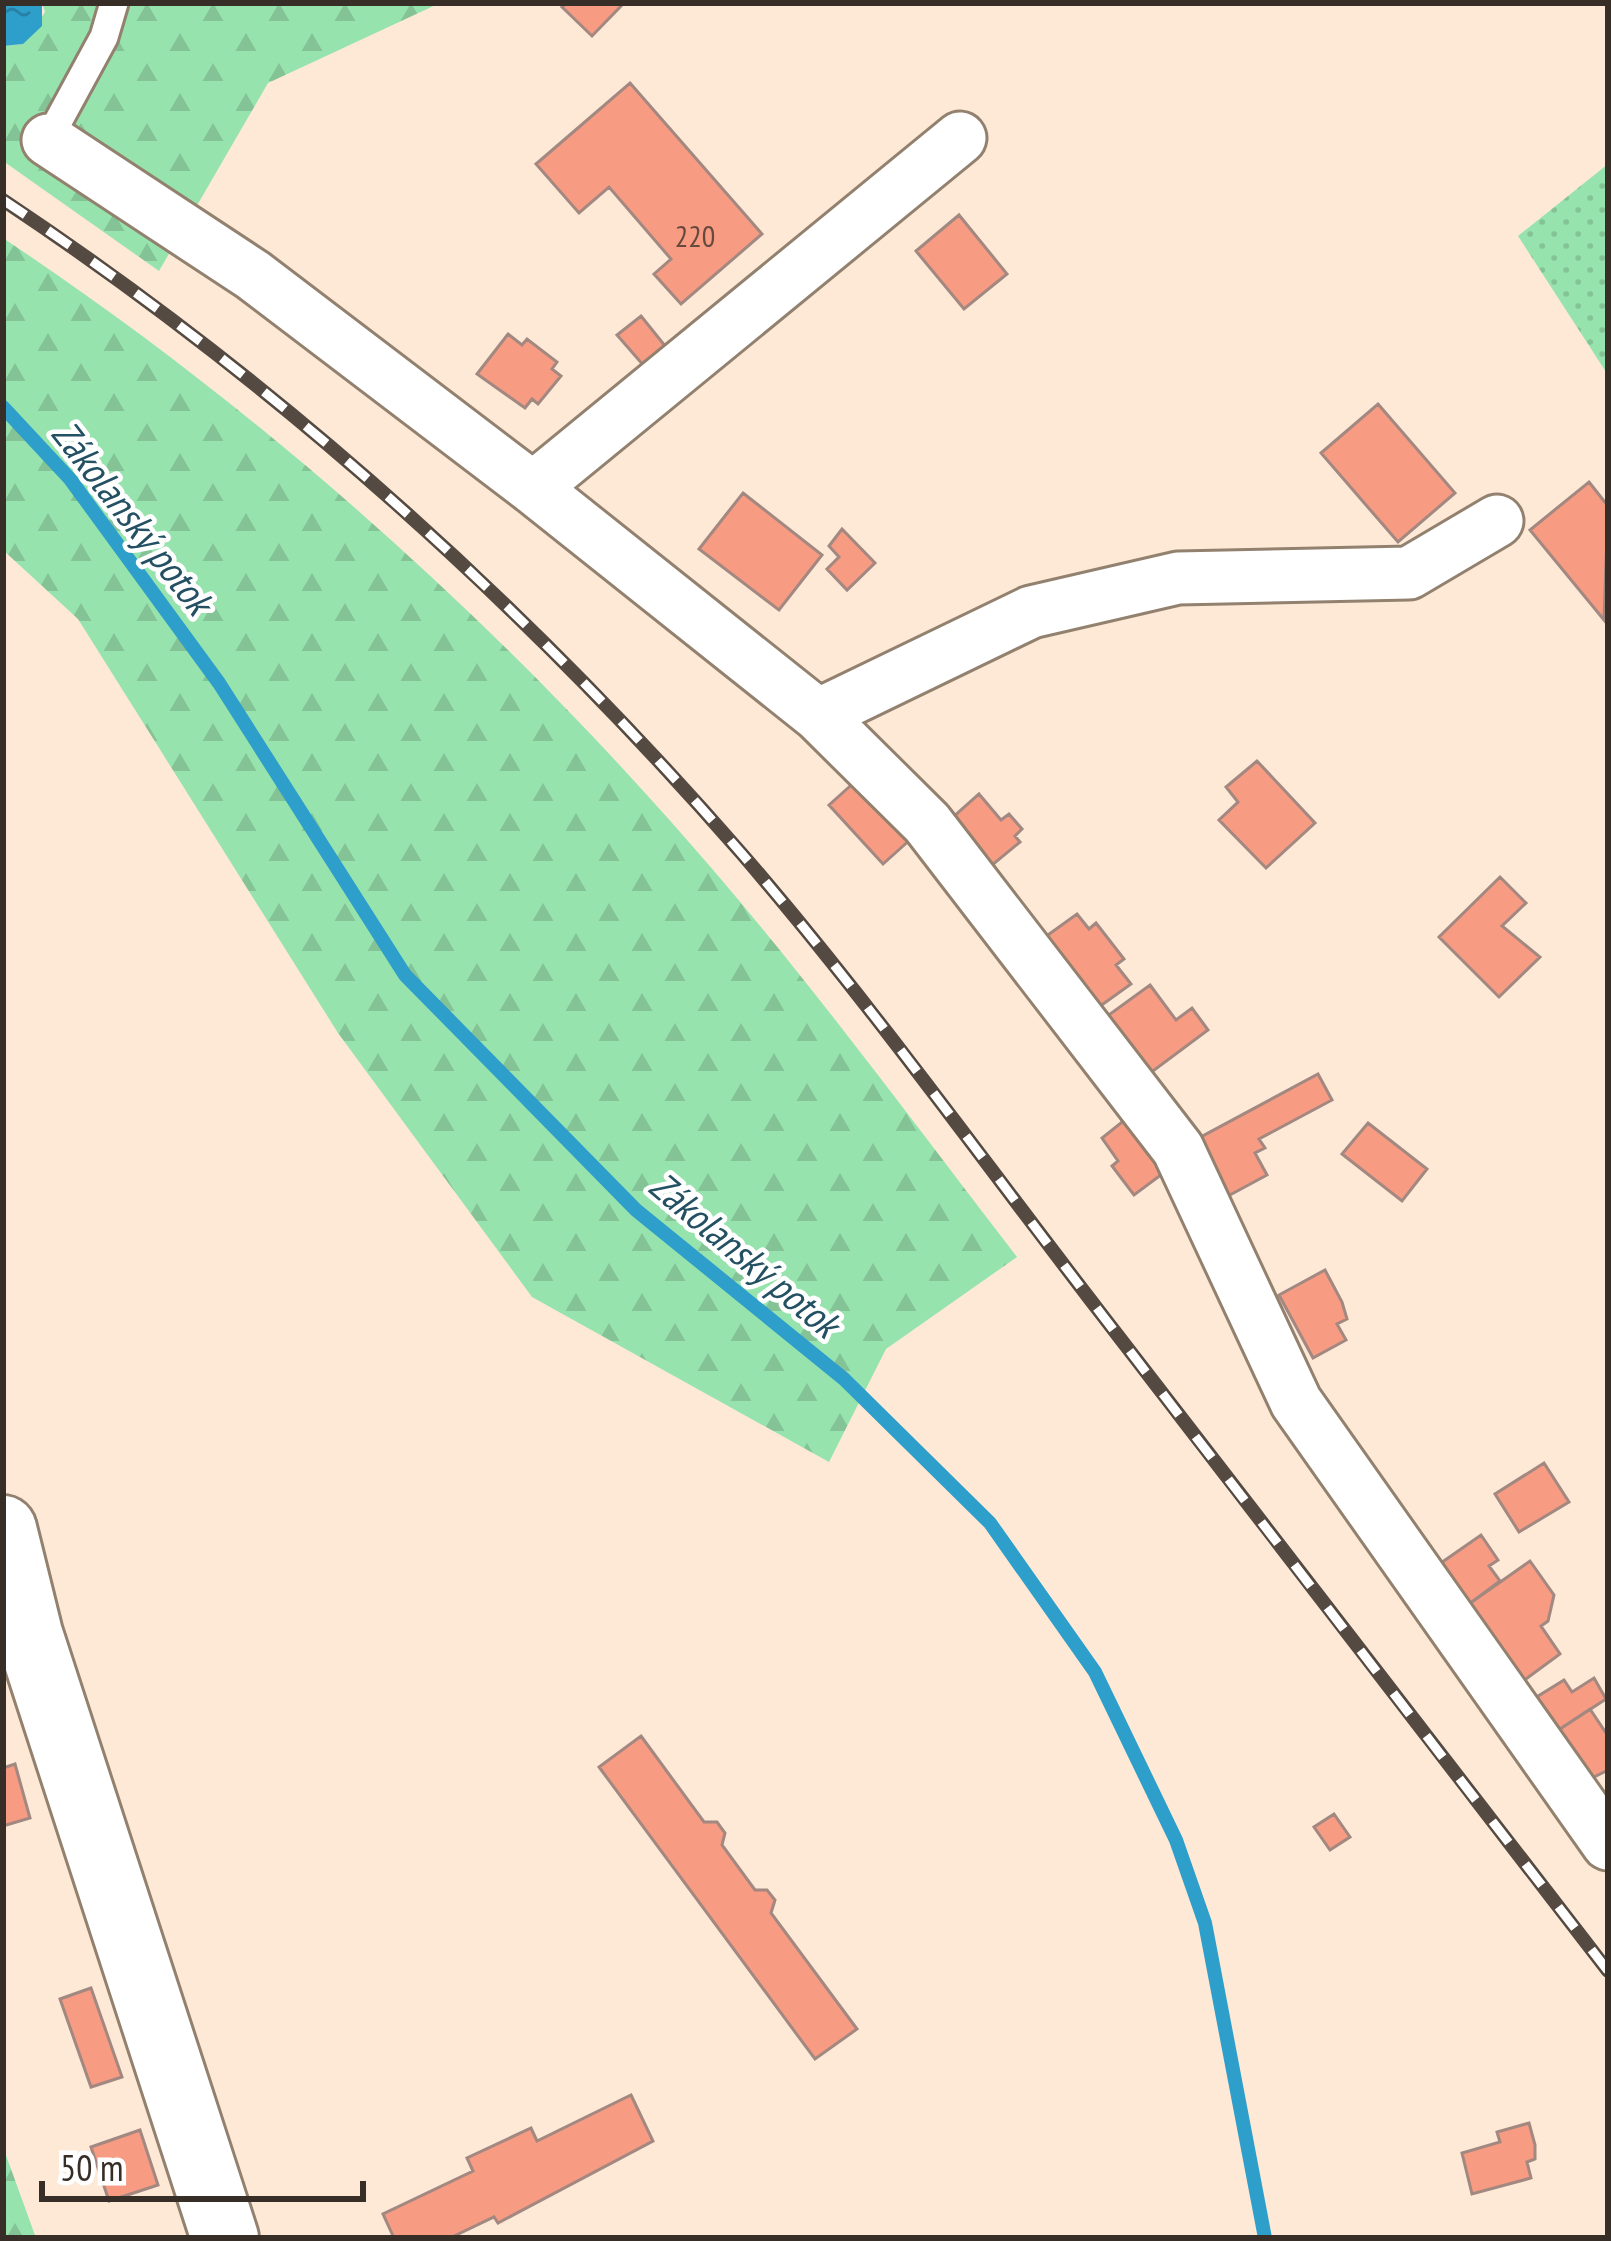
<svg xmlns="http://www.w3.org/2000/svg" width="1611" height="2241" font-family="'PT Sans Narrow',sans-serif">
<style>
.forest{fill:url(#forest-firs)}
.garden{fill:url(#garden-dots)}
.water{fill:url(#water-ripples)}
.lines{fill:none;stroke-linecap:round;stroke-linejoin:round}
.stream{stroke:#2e9eca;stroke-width:14}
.building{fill:#f79b82;stroke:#a28880;stroke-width:3}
.service-casing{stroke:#93816f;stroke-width:33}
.minor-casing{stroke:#93816f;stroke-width:57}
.secondary-casing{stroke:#93816f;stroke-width:72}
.service{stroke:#fff;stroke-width:27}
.minor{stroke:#fff;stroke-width:51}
.secondary{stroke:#fff;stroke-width:66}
.rail-casing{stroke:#544a41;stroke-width:14}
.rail{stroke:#fff;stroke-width:9;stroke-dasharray:27;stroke-linecap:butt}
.labels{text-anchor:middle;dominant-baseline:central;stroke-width:9;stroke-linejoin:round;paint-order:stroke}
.number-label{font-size:30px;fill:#66493e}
.water-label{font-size:39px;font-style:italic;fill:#245063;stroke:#fff}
</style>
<defs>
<pattern id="forest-firs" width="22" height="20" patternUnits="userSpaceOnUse" patternTransform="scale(3)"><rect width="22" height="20" fill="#97e3ae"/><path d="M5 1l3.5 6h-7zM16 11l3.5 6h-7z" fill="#83c396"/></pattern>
<pattern id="garden-dots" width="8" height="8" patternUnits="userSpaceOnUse" patternTransform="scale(3)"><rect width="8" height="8" fill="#97e3ae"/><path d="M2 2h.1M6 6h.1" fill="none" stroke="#83c396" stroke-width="1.8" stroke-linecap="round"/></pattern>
<pattern id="water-ripples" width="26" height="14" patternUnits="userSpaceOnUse" patternTransform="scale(3)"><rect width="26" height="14" fill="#2e9eca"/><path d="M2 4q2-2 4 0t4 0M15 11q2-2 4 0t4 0" fill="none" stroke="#2881a4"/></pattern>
</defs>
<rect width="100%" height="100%" fill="#fde9d6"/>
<path class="forest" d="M42,3H440L268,83L159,271L3,161V46L23,44L45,12Z
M3,238C269,415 513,635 720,878C824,1000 919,1130 1017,1257L886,1349L829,1462L532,1297L338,1033L78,619L3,550Z
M3,2147L36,2238H3Z"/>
<path class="garden" d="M1608,164V375L1518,236Z"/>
<path class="water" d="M3,3H42V26L23,44L3,46Z"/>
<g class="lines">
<path class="stream" d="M3,407L70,479L219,683L405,975L636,1210L844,1379L990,1523L1095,1672L1176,1840L1205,1923L1265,2238"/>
</g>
<path class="building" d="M566,3H624L592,36L562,7Z
M630,83L762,234L681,304L654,274L671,259L609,187L579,213L536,164Z
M959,215L1007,274L964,309L916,251Z
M641,316L666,347L644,366L617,335Z
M508,334L522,345L527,339L557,362L552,369L561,376L538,404L532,399L525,408L477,374Z
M1378,404L1455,493L1398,542L1321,453Z
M1589,482L1608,506L1604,620L1530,530Z
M743,493L822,555L779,610L699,549Z
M842,529L875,563L847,590L827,569L839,557L829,546Z
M1257,761L1315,823L1266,868L1219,820L1238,802L1226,787Z
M858,779L912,838L883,864L829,805Z
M979,794L1001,820L1009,814L1022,829L1015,836L1020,842L991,866L951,819Z
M1500,877L1526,903L1502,926L1540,957L1499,997L1439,937Z
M1077,914L1089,929L1096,923L1124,959L1116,965L1131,984L1099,1007L1045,937Z
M1150,985L1176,1020L1192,1008L1208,1030L1149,1074L1106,1017Z
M1318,1074L1332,1100L1259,1139L1265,1148L1255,1153L1267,1175L1228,1196L1199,1138Z
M1132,1114L1173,1166L1134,1195L1112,1166L1118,1161L1102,1138Z
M1368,1123L1427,1169L1402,1201L1342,1154Z
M1325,1270L1342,1302L1347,1319L1337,1324L1346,1340L1313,1358L1279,1295Z
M1544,1463L1569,1502L1519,1532L1495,1494Z
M1481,1535L1498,1560L1489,1566L1500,1581L1469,1604L1441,1563Z
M1530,1561L1554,1595L1548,1621L1541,1626L1560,1654L1523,1681L1469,1604Z
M1594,1678L1606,1699L1557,1731L1535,1698L1564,1680L1572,1692Z
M1590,1709L1608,1736V1770L1590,1779L1557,1731Z
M641,1736L704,1822H717L725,1833L722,1845L755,1890H767L775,1900L771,1913L857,2029L815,2059L599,1767Z
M15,1764L30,1818L3,1826V1768Z
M1334,1814L1350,1837L1330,1850L1314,1827Z
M91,1988L122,2077L91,2087L60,1999Z
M631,2095L653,2141L498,2223L494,2217L450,2238H394L383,2214L473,2171L467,2158L531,2128L537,2141Z
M1529,2123L1535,2145V2159L1527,2162L1531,2178L1472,2194L1462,2153L1500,2142L1497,2132Z
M140,2130L158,2185L109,2201L91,2147Z"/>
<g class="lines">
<g class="service-casing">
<path id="service" d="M48,140L104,37L114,3"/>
</g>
<g class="minor-casing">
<path id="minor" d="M48,140L253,275L533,488L818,715L927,823L1178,1149L1296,1402L1608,1844
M533,488L960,138
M818,715L1031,612L1178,578L1409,573L1497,521"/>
</g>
<g class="secondary-casing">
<path id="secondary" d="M3,1529L29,1634L225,2238"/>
</g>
<use href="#service" class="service"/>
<use href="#minor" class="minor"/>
<use href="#secondary" class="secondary"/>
<g class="rail-casing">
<path id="rail" d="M3,200C278,383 525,605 742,854C868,1000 981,1158 1099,1311C1268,1531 1438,1751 1608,1971"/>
</g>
<use href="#rail" class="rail"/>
</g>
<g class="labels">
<g class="number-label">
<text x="695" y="235">220</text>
</g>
<g class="water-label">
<text transform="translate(133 517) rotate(52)">Zákolanský potok</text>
<text transform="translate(745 1254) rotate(40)">Zákolanský potok</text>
</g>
</g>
<rect width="1611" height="2241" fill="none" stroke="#362e27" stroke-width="12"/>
<path d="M42 2181v18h321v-18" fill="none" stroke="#362e27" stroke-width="6"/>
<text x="60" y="2181" font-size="36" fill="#362e27" stroke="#ffffff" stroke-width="9" paint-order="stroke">50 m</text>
</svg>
